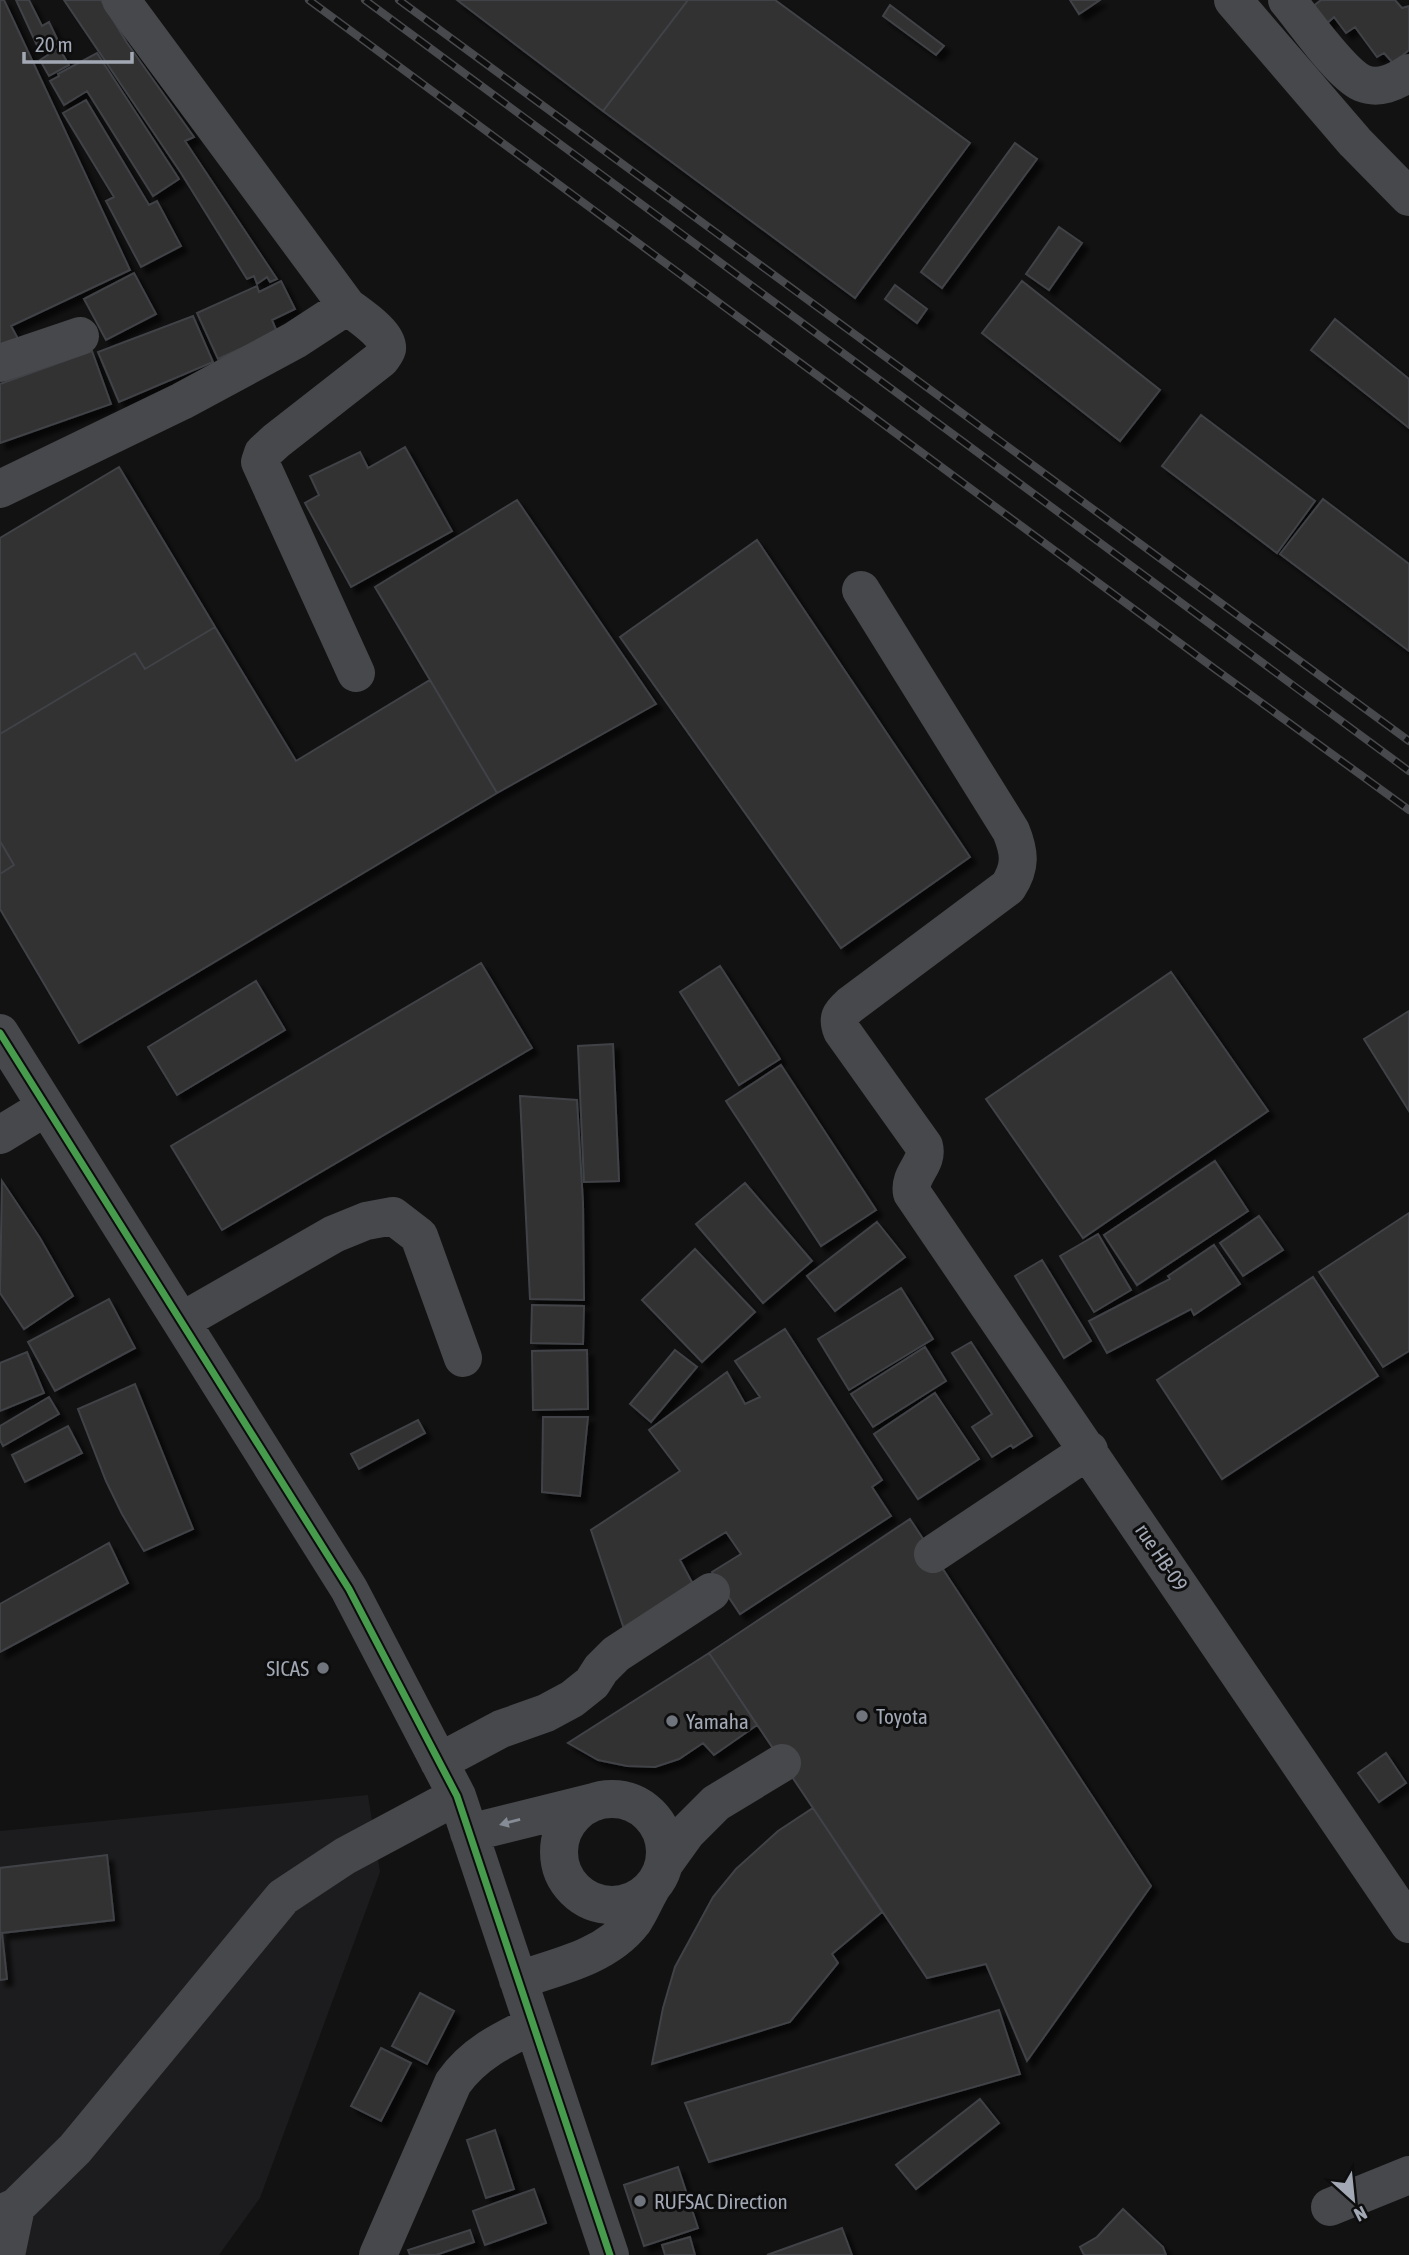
<svg xmlns="http://www.w3.org/2000/svg" width="1409" height="2255" font-family="'Asap Condensed',sans-serif">
<style>
.built{fill:#1c1c1e}
.building{fill:#313133;stroke:#404346;stroke-width:2;filter:url(#shadow)}
.lines{fill:none;stroke-linecap:round;stroke-linejoin:round}
.minor{stroke:#46484b;stroke-width:38}
.rail-casing{stroke:#47494c;stroke-width:8}
.rail{stroke:#0d0d0e;stroke-width:5;stroke-dasharray:16;stroke-linecap:butt}
.cycleway-casing{stroke:#0d0d0e;stroke-width:11}
.cycleway{stroke:#469c4c;stroke-width:7}
.oneway{fill:#868c95}
.poi-dot{fill:#70747c;stroke:#0d0d0e;stroke-width:2.5}
.labels{text-anchor:middle;dominant-baseline:central;stroke-width:6;stroke-linejoin:round;paint-order:stroke}
.street-label{font-size:21px;fill:#a2a9b5;stroke:#0d0d0e}
.poi-label{font-size:21px;fill:#a2a9b5;stroke:#0d0d0e;text-anchor:start}
</style>
<defs>
<filter id="shadow"><feDropShadow dx="6" dy="6" stdDeviation="2" flood-color="#0009"/></filter>
</defs>
<rect width="100%" height="100%" fill="#121212"/>
<path class="built" d="M368,1795L380,1872L260,2198L219,2255H0V1831Z"/>
<path class="building" d="M0,0H4L130,270L11,326L22,346L0,357Z
M16,0H29L42,26L49,22L59,43L40,52Z
M64,0H101L127,43L194,137L185,141L277,279L270,282L267,277L257,284L254,276L247,279L181,173Z
M457,0H688L603,111Z
M688,0H775L970,143L855,298L603,111Z
M1070,0H1100L1079,14Z
M1321,0H1395L1402,8L1409,6V50L1393,63L1384,53L1377,57L1355,27L1346,33L1334,17L1324,26L1311,8Z
M890,5L944,46L936,55L883,16Z
M59,48L69,65L49,76L40,60Z
M97,53L179,179L153,196L87,91L64,105L50,81L59,76L58,74Z
M86,100L149,205L157,201L181,246L141,267L106,201L114,197L63,113Z
M1015,143L1037,159L942,288L921,272Z
M1059,227L1082,243L1049,290L1026,274Z
M134,273L156,314L106,340L84,299Z
M281,281L295,309L272,320L277,332L218,359L197,313L257,286L259,292Z
M1022,281L1160,390L1120,441L982,333Z
M895,285L927,309L917,323L885,299Z
M193,316L213,362L119,402L98,352Z
M1335,319L1409,379V428L1311,350Z
M92,351L111,404L0,443V384Z
M1201,415L1315,501L1277,553L1162,466Z
M405,447L452,531L351,587L305,503L319,495L310,476L360,452L368,468Z
M119,467L215,627L145,669L135,653L0,734V538Z
M1323,499L1409,564V651L1280,554Z
M517,500L656,704L497,793L375,587Z
M757,540L970,857L841,948L620,637Z
M215,627L296,761L430,680L497,793L79,1043L0,909V874L14,865L0,841V734L135,653L145,669Z
M0,841L14,865L0,874Z
M481,963L532,1048L222,1230L171,1146Z
M720,966L780,1059L739,1085L680,992Z
M1171,972L1268,1111L1083,1238L986,1099Z
M256,981L285,1030L177,1095L148,1047Z
M1409,1011V1111L1364,1039Z
M613,1044L619,1181L584,1182L578,1046Z
M781,1065L876,1210L821,1246L726,1101Z
M520,1096L577,1100L583,1203L584,1300L530,1299Z
M1215,1161L1248,1211L1137,1285L1104,1235Z
M2,1181L40,1238L73,1296L24,1329L0,1293Z
M745,1183L812,1261L763,1303L696,1224Z
M1409,1213V1351L1383,1367L1319,1272Z
M1259,1216L1283,1250L1243,1276L1220,1243Z
M877,1222L905,1257L835,1311L807,1276Z
M1098,1234L1131,1290L1094,1312L1060,1256Z
M1214,1245L1240,1284L1194,1315L1191,1309L1107,1353L1089,1321L1170,1279L1168,1276Z
M695,1249L755,1312L702,1362L642,1300Z
M1042,1260L1091,1341L1064,1358L1015,1276Z
M1313,1277L1378,1376L1222,1479L1157,1380Z
M901,1288L933,1339L849,1390L818,1339Z
M109,1299L135,1348L55,1391L28,1342Z
M532,1305L584,1306L583,1344L531,1343Z
M785,1329L882,1480L872,1487L891,1516L740,1614L712,1572L741,1554L726,1532L680,1560L694,1586L627,1638L591,1530L680,1471L649,1430L727,1372L745,1404L760,1397L735,1361Z
M971,1342L1032,1436L1013,1448L1011,1445L992,1457L972,1427L992,1414L952,1353Z
M925,1347L946,1381L873,1427L851,1394Z
M587,1350L588,1409L533,1410L532,1351Z
M675,1350L697,1367L651,1422L630,1404Z
M27,1352L44,1393L0,1411V1363Z
M135,1384L193,1529L144,1551L122,1514L106,1481L78,1409Z
M935,1393L979,1459L918,1499L874,1434Z
M49,1397L59,1414L3,1446L0,1440V1426Z
M543,1417H588L580,1496L542,1492Z
M418,1420L425,1433L359,1469L351,1454Z
M68,1426L82,1453L25,1482L12,1455Z
M910,1519L1151,1886L1027,2061L986,1964L927,1978L709,1653Z
M109,1543L128,1583L0,1652V1604Z
M709,1653L757,1725L714,1755L703,1743L679,1759L655,1767L627,1766L598,1760L568,1743Z
M1386,1753L1406,1783L1379,1802L1358,1773Z
M813,1808L882,1912L832,1954L838,1963L790,2022L652,2064L663,2008L675,1967L713,1897L736,1869L778,1831Z
M107,1855L114,1920L2,1933L7,1979L0,1980V1868Z
M420,1993L454,2011L427,2064L392,2046Z
M999,2010L1020,2074L709,2162L685,2103Z
M381,2048L411,2063L381,2121L351,2106Z
M980,2099L999,2123L916,2189L896,2165Z
M495,2130L514,2189L486,2198L467,2140Z
M678,2167L698,2228L644,2246L624,2185Z
M534,2189L546,2223L485,2245L473,2211Z
M1123,2209L1163,2247L1166,2255H1084L1080,2247L1097,2237Z
M842,2228L852,2255H767Z
M470,2230L474,2242L436,2255H410L408,2250Z
M690,2237L695,2255H665L662,2245Z"/>
<g class="lines">
<path class="minor" d="M121,0L347,306C357,314 389,334 387,349C386,353 383,356 381,359L276,441L263,453L260,462L356,673
M1233,0L1355,142L1409,197
M1287,0C1304,20 1340,73 1362,83C1379,90 1395,82 1409,73
M0,363L80,336
M0,489L182,401L295,340L347,306
M861,590L1011,831C1020,853 1021,867 1008,887L850,1005C840,1014 837,1018 842,1031L924,1146C929,1164 908,1174 912,1193L1409,1924
M0,1033L349,1589L457,1796L610,2255
M0,1135L46,1107
M182,1321L334,1234L366,1221L393,1216L419,1236L463,1358
M933,1554L1089,1450
M439,1762L501,1729L546,1713L572,1699L592,1683L601,1669L616,1654L711,1592
M559 1852a53 53 0 1 1 106 0a53 53 0 1 1-106 0Z
M469,1833L594,1802
M664,1864L687,1832L716,1803L782,1763
M518,1980C557,1967 606,1957 633,1922C640,1912 645,1899 651,1889
M1330,2207L1409,2175
M0,2214L16,2207L75,2149L283,1897L345,1856L457,1796
M6,2255L16,2207
M378,2255L453,2083C473,2054 502,2040 533,2025"/>
<g class="rail-casing">
<path id="rail" d="M309,0L1215,669L1409,810
M365,0L1409,771
M399,0L1409,741"/>
</g>
<use href="#rail" class="rail"/>
<g class="cycleway-casing">
<path id="cycleway" d="M0,1033L349,1589L457,1796L610,2255"/>
</g>
<use href="#cycleway" class="cycleway"/>
</g>
<defs><path id="oneway-solid" d="M-6-.8H1V-3.2L6.5 0L1 3.2V.8H-6Z" transform="scale(1.75)"/></defs>
<use class="oneway" href="#oneway-solid" transform="translate(510 1822) rotate(165)"/>
<g class="poi-dot">
<circle cx="323" cy="1668" r="7"/>
<circle cx="862" cy="1716" r="7"/>
<circle cx="672" cy="1721" r="7"/>
<circle cx="640" cy="2201" r="7"/>
</g>
<g class="labels">
<g class="street-label">
<text transform="translate(1162 1557) rotate(56)">rue HB-09</text>
</g>
<g class="poi-label">
<text x="309" y="1668" text-anchor="end">SICAS</text>
<text x="876" y="1716">Toyota</text>
<text x="686" y="1721">Yamaha</text>
<text x="654" y="2201">RUFSAC Direction</text>
</g>
</g>
<g transform="translate(1353 2199) rotate(153)" stroke="#0d0d0e" stroke-width="5" paint-order="stroke">
<path d="M0-5L12 26L0 18L-12 26Z" fill="#a2a9b5"/>
<text y="-10" font-size="19" font-weight="bold" text-anchor="middle" fill="#a2a9b5">N</text>
</g>
<path d="M24 52v10h108v-10" fill="none" stroke="#a2a9b5" stroke-width="3.5"/>
<text x="35" y="52" font-size="21" fill="#a2a9b5" stroke="#0d0d0e" stroke-width="5" paint-order="stroke">20 m</text>
</svg>
